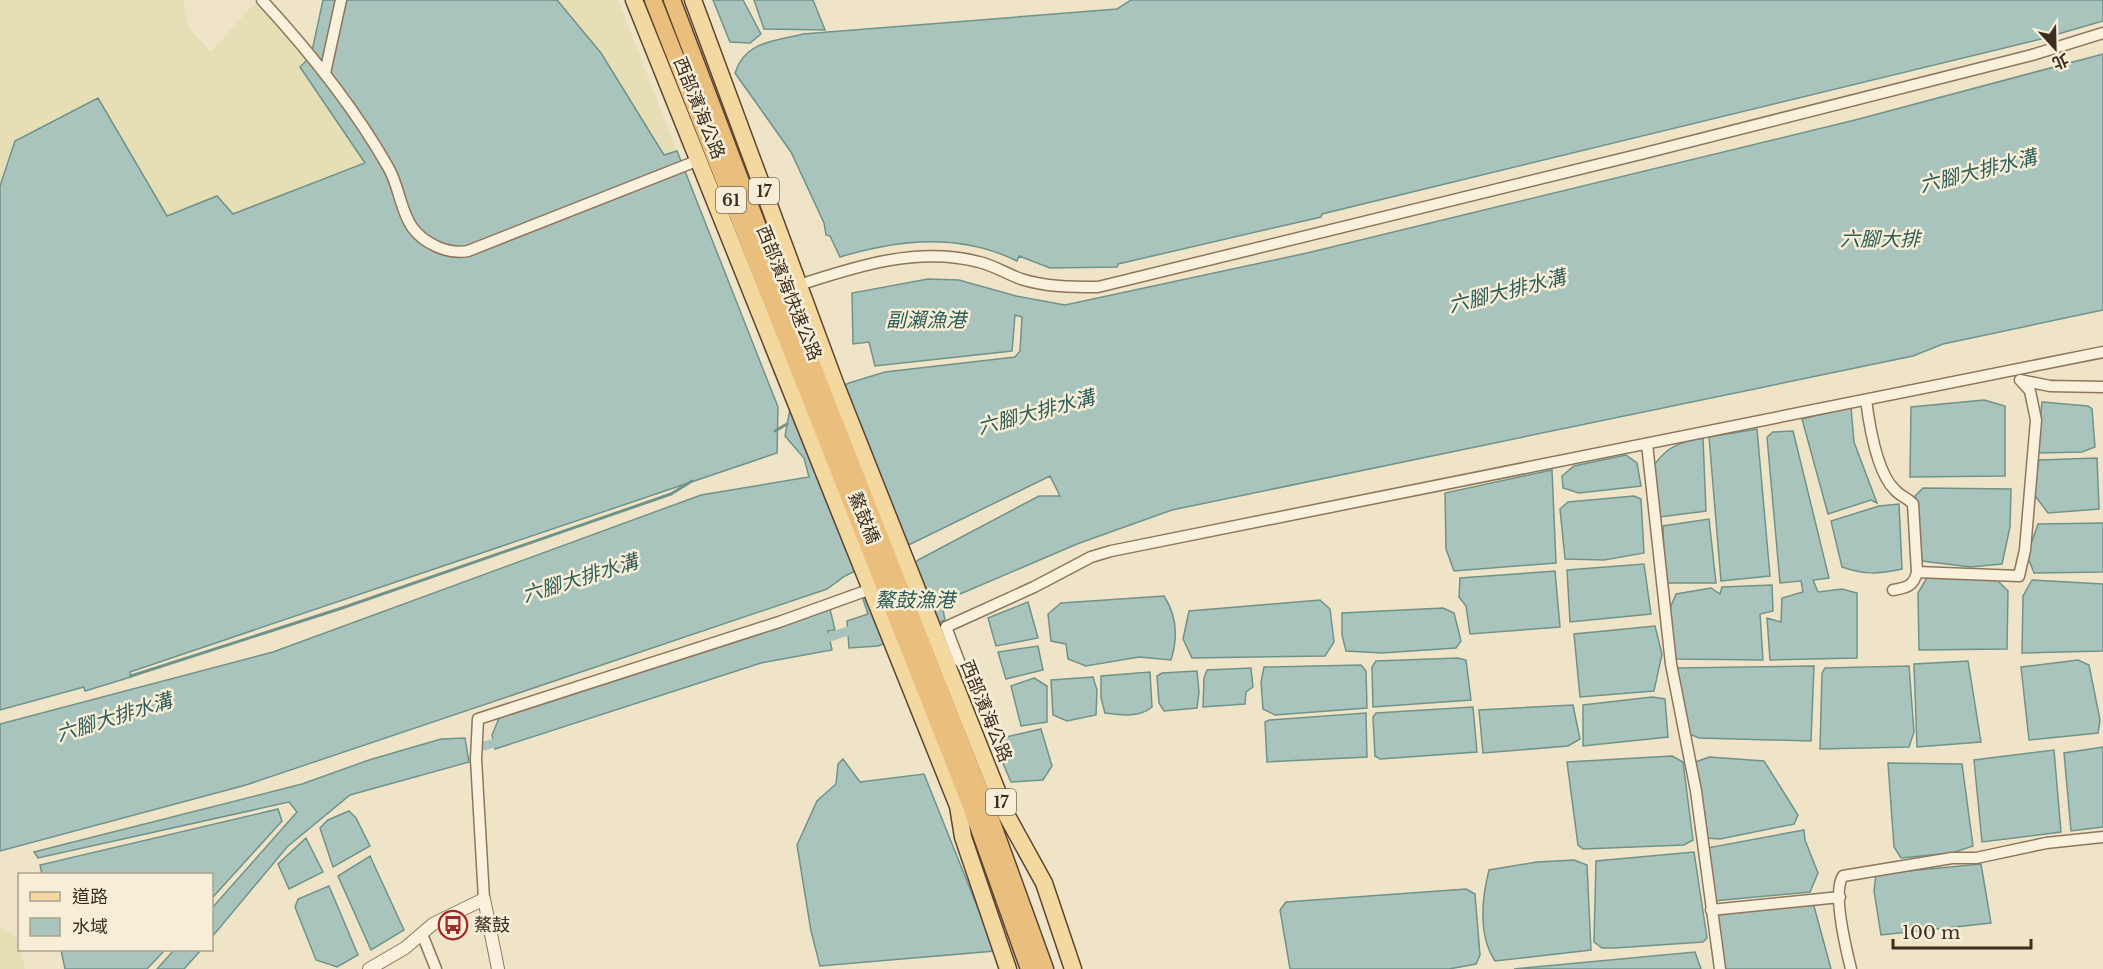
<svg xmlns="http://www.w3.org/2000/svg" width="2103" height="969" font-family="'Libre Baskerville','Noto Sans TC',serif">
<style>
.farmland{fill:#e6deb5}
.water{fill:#a9c4bc;stroke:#6f938a;stroke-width:1.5}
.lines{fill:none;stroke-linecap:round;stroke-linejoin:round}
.stream{stroke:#6f938a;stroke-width:3}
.canal{stroke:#a9c4bc;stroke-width:9}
.minor-casing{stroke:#8d765c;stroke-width:13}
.tertiary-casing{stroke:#8d765c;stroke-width:14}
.primary-casing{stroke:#5b4430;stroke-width:19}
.trunk-casing{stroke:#5b4430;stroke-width:19}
.minor{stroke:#faf1dc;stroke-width:10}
.tertiary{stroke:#faf1dc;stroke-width:12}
.primary{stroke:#f3d9a0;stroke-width:16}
.trunk{stroke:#eabe7c;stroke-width:16}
.labels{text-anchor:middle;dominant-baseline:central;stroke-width:5;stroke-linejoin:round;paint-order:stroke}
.shield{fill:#f7eed8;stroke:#756857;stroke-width:1.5}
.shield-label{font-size:16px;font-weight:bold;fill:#3d2e20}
.street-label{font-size:18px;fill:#3d2e20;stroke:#f7eed8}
.poi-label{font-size:18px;fill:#3d2e20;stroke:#f7eed8;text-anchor:start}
.water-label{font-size:20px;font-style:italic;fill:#2f5d5a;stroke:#f7eed8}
</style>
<rect width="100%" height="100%" fill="#f0e4c8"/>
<path class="farmland" d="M0,0H183L189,28L211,52L257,0L311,56L300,68L365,163L232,215L217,196L167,216L15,141L0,186Z
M557,0H618L677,151L664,156L601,53Z
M0,927L18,938L25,969H0Z"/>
<path class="water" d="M323,0H557L601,53L664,155L677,151L778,407L777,453L130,672L131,677L85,691L84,687L0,710V186L15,141L98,98L167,216L217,196L233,214L365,163L300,67L311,56Z
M713,0H743L761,34L750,43L730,42Z
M754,0H813L825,30L764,29Z
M1131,0H2103V21L2041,39L1322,214L1321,217L1118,264L1117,267L1050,268L1019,256L1017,261C960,233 900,239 840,257L830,236L826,235L824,223L791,152L735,73C745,41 775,41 803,34L1117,9Z
M2103,54V310L1943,344L1913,356L1172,510L1077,544L953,597L956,604L943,610L945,620L878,646L849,648L847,621L868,614L863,599L920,559L1039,496H1060L1050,476L845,576L827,589L246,785L0,851V724L273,652L701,495L809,477L804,458L785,436L790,409L849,383L885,372L1015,357L1020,351L1022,317L1015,315L1012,351L875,366L869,342L853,344L852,293L928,279L959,280L1016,296L1065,305L1307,253L1855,120Z
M1984,400L2005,406V476L1910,477L1911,407Z
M2042,402L2088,406L2092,409L2095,447L2082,452L2037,453Z
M1851,407L1854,442L1877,503L1871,500L1828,514L1802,419Z
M1757,429L1770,576L1721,581L1709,437Z
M1793,431L1829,578L1813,580L1818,592L1842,589L1857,593V658L1770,660L1767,618L1781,622L1782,598L1803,592L1801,581L1780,583L1767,437L1773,432Z
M1703,438L1706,511L1660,517L1654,465C1668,446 1680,442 1703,438Z
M1626,455L1637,463L1641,486L1579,493L1563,488L1562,476L1574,466Z
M2097,458L2099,509L2048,513L2033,493L2039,460Z
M1552,470L1556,563L1454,571L1446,549L1445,493Z
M1923,488L2011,489L2010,527L2002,564L1971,567L1922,561L1915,496Z
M1634,496L1641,499L1644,553L1604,560L1565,559L1560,509L1568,502Z
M1899,504L1902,569C1879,574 1864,575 1842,567L1831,521L1879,506Z
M1709,519L1716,583H1665L1663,526Z
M2103,523V572L2034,573L2027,555L2038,524Z
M1644,564L1651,614L1570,622L1567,570Z
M1555,571L1560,627L1470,634L1466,606L1459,597L1460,578Z
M1928,576L1996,579L2008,591L2007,649L1919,650L1918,593Z
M2032,580L2103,584V651L2022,653L2023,596Z
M1772,585L1773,611L1760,614L1763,660L1674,659L1668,613L1676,594L1711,588L1720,594L1722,587Z
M1164,596C1177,616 1178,638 1171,660L1139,657L1086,666L1068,659L1066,644L1051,641L1048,614L1061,603Z
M1320,600L1330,609L1334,642L1325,656L1192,658L1183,639L1189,611Z
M1028,602L1038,638L996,646L988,618Z
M1443,608L1454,613L1461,641L1456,648L1382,653L1346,651L1342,635V613Z
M830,609L835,630L828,631L832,650L761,663L495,749L492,735L499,718Z
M1655,626L1662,654L1654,691L1580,697L1574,634Z
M1038,646L1043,670L1006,679L998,652Z
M1458,658L1466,660L1471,700L1373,707L1372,667L1376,661Z
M2078,660L2089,665L2100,720L2098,733L2029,740L2021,667Z
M1968,661L1981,742L1917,747L1914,664Z
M1361,665L1366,671L1367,708L1275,715L1263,709L1261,682L1264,667Z
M1814,666L1811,741L1699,738L1687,733L1677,668Z
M1909,666L1914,732L1909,747L1820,749L1822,673L1825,668Z
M1251,668L1253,687L1246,692L1245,704L1203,707L1204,678L1207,670Z
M1197,671L1199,692L1197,708L1164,711L1159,703L1157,676L1162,673Z
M1150,672L1152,707C1139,718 1121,715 1105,713L1101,698V676Z
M1093,677L1097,690L1096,715L1067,721L1053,715L1051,680Z
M1034,678L1047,686V722L1021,726L1011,686Z
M1652,697L1665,699L1668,737L1583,746V705Z
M1573,705L1580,739L1568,746L1483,753L1479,710Z
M1473,707L1477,752L1380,759L1375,756L1373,717L1376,713Z
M1366,713L1367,757L1267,762L1265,722L1269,720Z
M1041,729L1052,766L1043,780L1011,782L993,740Z
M465,738L469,762L350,795L287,847L212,937V908L297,812L289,802L38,858L34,852L302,784L369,760L441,739Z
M2103,747V827L2071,831L2064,753Z
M2054,750L2061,832L1982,842L1974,760Z
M1672,756L1683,762L1693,840L1684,845L1583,849L1578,845L1567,762Z
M1709,757L1764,761L1798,815L1794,824L1720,839L1705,838L1693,763Z
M843,759L860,782L924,774L995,951L820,966L811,931L797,845L817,801L836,784L838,764Z
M1888,763L1962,764L1973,846L1952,853L1901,858L1894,847Z
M278,809L282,821L212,898V874H42L40,865Z
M349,811L356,818L370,846L333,867L320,828L328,820Z
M1804,830L1805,840L1818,873L1810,892L1714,901L1707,848Z
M306,838L323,872L289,889L278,864Z
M1694,852L1707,938L1703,942L1615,948H1602L1594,942L1596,861Z
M370,856L404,930L371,950L338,876Z
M1574,860L1587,865L1591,950L1495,961C1478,935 1482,898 1489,870L1537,862Z
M1981,864L1991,923L1881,935L1874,891L1876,874Z
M329,886L358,955L337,967L316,960L295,907L298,899Z
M1466,889L1475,894L1480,955L1476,964L1449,969H1290L1280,910L1286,902Z
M1807,904L1814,906L1831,969H1723L1715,913Z
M61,950H165L147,969H65Z
M174,950H201L184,969H157Z
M1695,952L1701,969H1514Z"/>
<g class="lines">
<path class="stream" d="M775,431L787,424
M131,676L342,608L671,494L692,481"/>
<path class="canal" d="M818,641L848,631
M484,746L505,740"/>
<g class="minor-casing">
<path id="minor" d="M262,0C309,51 354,107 388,167C399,185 400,210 412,227C423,243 448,255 468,251L699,160
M325,73L341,0
M799,285C857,266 919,246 979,262C993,265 1007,274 1021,279C1046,287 1072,287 1098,287L1641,154L2032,55L2103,33
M2020,380L2050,386L2103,387
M1866,400C1869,423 1877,473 1895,490C1900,496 1908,498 1913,504L1917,572C1914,586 1906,588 1893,590
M1647,444L1671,664L1696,791L1720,969
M1917,572L2019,576L2025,550L2036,420L2030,391L2021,381
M959,661L946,627L1034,587L1091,557L1111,551L2103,352
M484,899L476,759L478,719L779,622L871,589
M1711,910L1840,897
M422,934L436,969
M1851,969C1846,949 1832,892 1843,876L1952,858H1976L2046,843L2103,837"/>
</g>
<g class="tertiary-casing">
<path id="tertiary" d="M369,969L405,948L433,924L484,899L498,969"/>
</g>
<g class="primary-casing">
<path id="primary" d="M634,0L958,806L963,837L1008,969
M693,0L835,383L1007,816L1044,883L1073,969"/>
</g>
<g class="trunk-casing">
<path id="trunk" d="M653,0L971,806L1029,969
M672,0L760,232L990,817L1045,969"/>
</g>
<use href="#minor" class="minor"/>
<use href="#tertiary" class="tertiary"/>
<use href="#primary" class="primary"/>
<use href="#trunk" class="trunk"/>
</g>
<defs>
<g id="bus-ring" transform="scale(1.5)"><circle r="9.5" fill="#f7eed8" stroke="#9e2a2b" stroke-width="1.5"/><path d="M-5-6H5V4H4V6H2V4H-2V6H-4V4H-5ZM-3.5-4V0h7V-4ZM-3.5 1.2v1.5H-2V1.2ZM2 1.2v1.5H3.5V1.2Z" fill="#9e2a2b"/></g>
</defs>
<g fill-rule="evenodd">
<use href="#bus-ring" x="453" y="925"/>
</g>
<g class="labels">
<g class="shield">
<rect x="749" y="178" width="30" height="26" rx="4.5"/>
<rect x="716" y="187" width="30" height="26" rx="4.5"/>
<rect x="986" y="789" width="30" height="26" rx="4.5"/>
</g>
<g class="shield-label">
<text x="764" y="191">17</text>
<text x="731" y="200">61</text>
<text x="1001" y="802">17</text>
</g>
<g class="street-label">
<text transform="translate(699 108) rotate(68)">西部濱海公路</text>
<text transform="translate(789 293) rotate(68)">西部濱海快速公路</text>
<text transform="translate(864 518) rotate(68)">鰲鼓橋</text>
<text transform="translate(986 711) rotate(68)">西部濱海公路</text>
</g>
<g class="poi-label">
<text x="474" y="925">鰲鼓</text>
</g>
<g class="water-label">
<text transform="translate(1978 171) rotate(-14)">六腳大排水溝</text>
<text x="1880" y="239">六腳大排</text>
<text transform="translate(1507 291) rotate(-14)">六腳大排水溝</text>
<text x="926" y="320">副瀨漁港</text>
<text transform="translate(1036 412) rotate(-15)">六腳大排水溝</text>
<text transform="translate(580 578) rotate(-17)">六腳大排水溝</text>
<text x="915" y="600">鰲鼓漁港</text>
<text transform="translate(114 717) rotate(-17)">六腳大排水溝</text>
</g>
</g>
<rect x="18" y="873" width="195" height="78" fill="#f7eed8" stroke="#ada18e" stroke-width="1.5"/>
<rect x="30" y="892" width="30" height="9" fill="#f3d9a0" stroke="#ada18e" stroke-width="1.5"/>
<text x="72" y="903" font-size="18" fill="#3d2e20">道路</text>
<rect x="30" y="918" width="30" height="18" fill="#a9c4bc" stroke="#ada18e" stroke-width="1.5"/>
<text x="72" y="933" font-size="18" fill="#3d2e20">水域</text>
<g transform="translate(2055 48) rotate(158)" stroke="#f7eed8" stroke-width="4.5" paint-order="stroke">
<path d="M0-4.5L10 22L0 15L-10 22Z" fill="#3d2e20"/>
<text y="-9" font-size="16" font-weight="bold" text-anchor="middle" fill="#3d2e20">北</text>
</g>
<path d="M1893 939v9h138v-9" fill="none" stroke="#3d2e20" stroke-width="3"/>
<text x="1902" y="939" font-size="18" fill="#3d2e20" stroke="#f7eed8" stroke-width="4.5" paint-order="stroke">100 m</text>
</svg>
